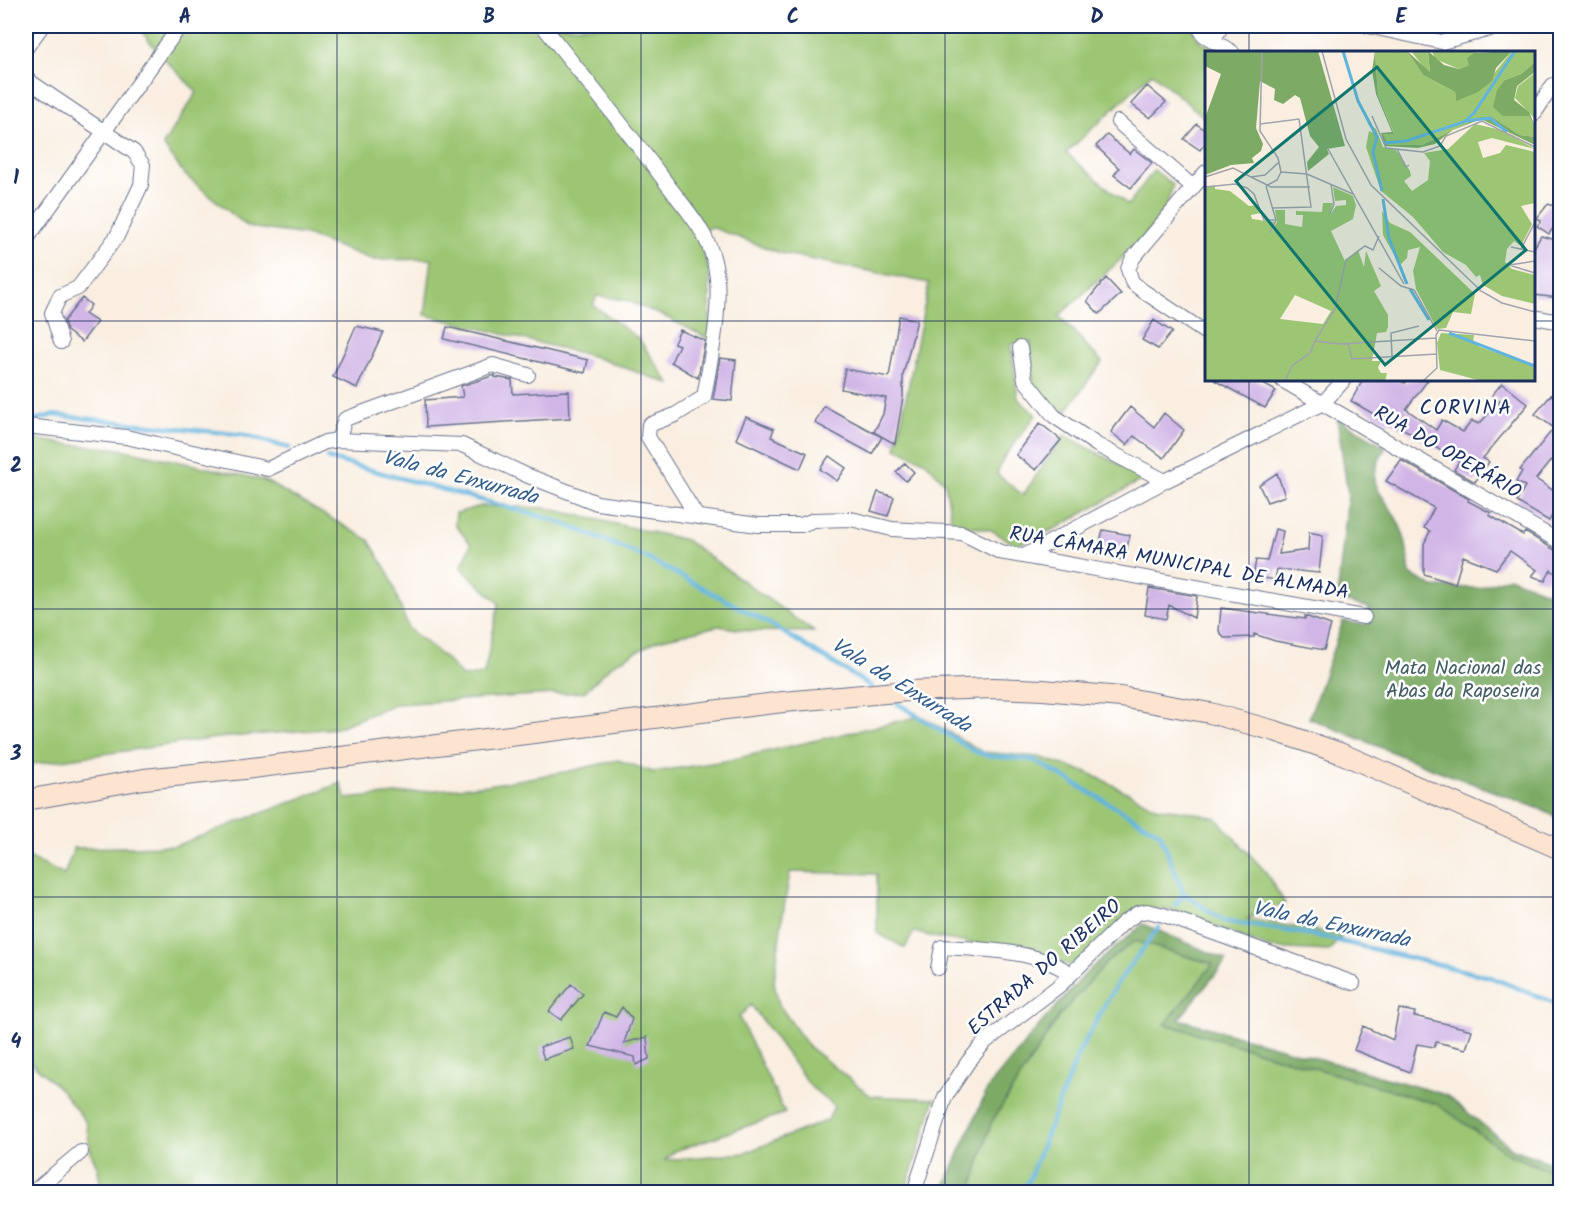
<svg xmlns="http://www.w3.org/2000/svg" width="1586" height="1218" font-family="Kalam,sans-serif">
<style>
.green{fill:#9cc673;stroke:#5c7a68;stroke-width:1.5;fill-rule:evenodd}
.forest{fill:#7dab65;stroke:#4c6d62;stroke-width:1.5}
.lines{fill:none;stroke-linecap:round;stroke-linejoin:round}
.stream{stroke:#61b4dd;stroke-width:4.5}
.building{fill:#d0b5e6}
.minor-casing{stroke:#69728c;stroke-width:16}
.secondary-casing{stroke:#69728c;stroke-width:22}
.minor{stroke:#fff;stroke-width:14}
.secondary{stroke:#fde4d1;stroke-width:20}
.grid{fill:none;stroke:#1b2f5e;stroke-width:1.5;stroke-opacity:0.55}
.labels{text-anchor:middle;dominant-baseline:central;stroke-width:5;stroke-linejoin:round;paint-order:stroke}
.street-label{font-size:20px;fill:#1b2f5e;stroke:#fff}
.park-label{font-size:20px;fill:#425c64;stroke:#fff}
.neighbourhood-label{font-size:21px;letter-spacing:1.5px;fill:#1b2f5e;stroke:#fff}
.water-label{font-size:21px;font-style:italic;fill:#345e8a;stroke:#fff}
.inset-river{fill:none;stroke:#61b4dd;stroke-width:3}
.inset-road{fill:none;stroke:#a0a2ac;stroke-width:1.5}
.view{fill:#0f766e;fill-opacity:0.15;stroke:#0f766e;stroke-width:3}
.inset-edge{fill:none;stroke:#1b2f5e;stroke-width:3}
.neatline{fill:none;stroke:#1b2f5e;stroke-width:2}
.grid-label{font-size:20px;text-anchor:middle;font-weight:bold;fill:#1b2f5e}
</style>
<rect width="100%" height="100%" fill="#fff"/>
<filter id="ink" filterUnits="userSpaceOnUse"><feTurbulence type="fractalNoise" baseFrequency=".0167" numOctaves="2"/><feDisplacementMap in="SourceGraphic" scale="12" xChannelSelector="R" yChannelSelector="G"/><feConvolveMatrix kernelMatrix="1 2 1 2 8 2 1 2 1" color-interpolation-filters="sRGB"/></filter>
<filter id="wash" filterUnits="userSpaceOnUse"><feTurbulence type="fractalNoise" baseFrequency=".008" numOctaves="4" result="noise"/><feDisplacementMap in="SourceGraphic" scale="24" xChannelSelector="R" yChannelSelector="G"/><feGaussianBlur stdDeviation="1.35" result="paint"/><feColorMatrix in="noise" values="0 0 0 0 0 0 0 0 0 0 0 0 0 0 0 0 0 1.4 0 .05"/><feComposite in="paint" operator="in"/></filter>
<g filter="url(#wash)">
<rect width="100%" height="100%" fill="#f9eee0"/>
<path class="green" d="M137,26H1192L1198,39L1218,52H1206V119L1152,73L1066,153L1128,205L1154,170L1173,185L1166,207L1145,237L1059,316L1102,362L1064,414L1033,383L1031,342L1011,344L1018,399L1036,415L1004,457L997,474L1023,495L1064,435L1145,478L1057,528L1016,545L991,530L952,523L945,483L926,462L896,448L929,283L780,253L711,227L698,236L709,270L711,340L668,318L626,300L597,296L593,305L639,339L670,384L592,356L425,315L432,259L373,260L306,235L248,227L185,175L163,145L197,92L164,59Z
M26,437L64,444L121,449L263,480L274,486L369,540L389,574L408,628L447,660L463,677L484,674L499,603L461,568L471,544L455,525L456,513L481,506L546,508L686,540L814,632L750,631L718,626L658,640L613,664L584,692L396,704L336,728L217,738L26,765Z
M921,716L983,752L1039,757L1091,774L1158,808L1186,811L1216,818L1264,870L1285,903L1247,919L1342,935L1329,951L1269,948L1175,911L1140,908L1071,966L1038,954L938,938L914,932L905,948L877,933V874L790,872L782,920L774,982L779,1005L809,1047L871,1096L935,1099L905,1192H102L97,1166L91,1153L86,1122L61,1090L26,1058V856L64,875L74,848L175,846L341,783L346,799L488,785L570,771L618,760L653,772L725,761ZM751,1005L811,1087L834,1106L828,1120L744,1153L665,1160L675,1151L785,1113L739,1017Z
M1135,941L1213,964L1166,1024L1437,1104L1510,1155L1560,1175V1192H971L991,1123L1059,1016L1106,963Z"/>
<path class="forest" d="M1337,418L1386,447C1364,485 1378,486 1396,518C1406,535 1408,555 1410,574L1433,587L1479,588L1509,577L1560,597V819L1540,809L1426,766L1309,718L1343,621L1366,625L1369,608L1337,599L1348,495Z
M1143,924L1227,960L1179,1019L1446,1095L1513,1149L1560,1166V1175L1510,1155L1437,1104L1165,1024L1213,964L1135,941L1106,963L1059,1016L991,1123L971,1192H942L988,1088L1043,1021L1090,969Z"/>
<g class="lines">
<path class="stream" d="M31,421L53,415L244,435L289,448
M327,458L554,520L645,557L770,624L872,687
M892,700L974,751L989,756L1034,760L1160,833L1184,894L1224,921L1314,935L1490,977L1560,1005
M1175,905L1184,894
M1024,1192L1078,1054L1116,985L1159,927"/>
</g>
<g id="blocks">
<path class="building" d="M1147,86L1166,102L1150,118L1131,104Z
M1197,124L1206,131V142L1200,150L1184,139Z
M1107,135L1130,154L1134,149L1152,163L1131,188L1114,175L1119,168L1096,146Z
M1548,204L1560,208V218L1549,234L1537,226L1541,221L1537,218Z
M1541,236L1560,241V298L1533,295V249Z
M1106,278L1121,294L1099,314L1087,301Z
M82,298L91,305L85,314L97,322L82,342L67,331L64,321Z
M899,316L917,320L903,375V397L895,444L874,432L883,414L886,398L841,389L845,369L889,377Z
M1154,320L1172,332L1158,349L1142,340Z
M356,326L383,332L357,388L333,377Z
M447,327L588,360L585,373L444,339Z
M680,330L705,341L698,378L671,362L679,345L674,343Z
M720,358L736,360L732,401L713,399Z
M495,375V377L512,380L513,394L569,391L570,418L426,427L425,400L463,397L461,386Z
M1214,380H1256L1276,391L1265,408Z
M1363,380H1399L1405,383L1408,380H1428L1406,409L1436,430L1442,420L1463,432L1472,421L1479,424L1500,401L1492,395L1502,383L1528,404L1483,458L1489,462L1475,482L1454,470L1459,461L1390,421L1389,423L1351,401Z
M1552,394L1560,401V449L1536,479L1560,495V510L1556,508L1549,521L1517,502L1525,486L1516,482L1522,471L1520,470L1554,428L1535,414Z
M824,406L882,437L872,454L815,423Z
M1130,407L1154,427L1164,413L1184,430L1164,458L1134,436L1127,445L1111,432Z
M746,417L774,429L771,437L807,453L800,469L736,439Z
M1040,423L1061,440L1036,470L1016,455Z
M829,456L846,468L837,481L820,469Z
M1401,460L1469,499L1468,501L1491,513L1489,515L1523,535L1525,532L1560,553V576L1551,570L1545,581L1532,576L1537,570L1510,551L1496,569L1463,556L1455,584L1424,574V544L1430,531L1424,528L1434,508L1386,481Z
M905,463L914,472L906,481L896,472Z
M1277,473L1285,496L1267,502L1259,485Z
M878,492L894,497L888,516L871,511Z
M1275,529L1283,531L1279,554L1308,550L1309,532L1323,535L1319,573L1277,569L1275,580L1253,576L1256,560L1267,561Z
M1103,530L1130,535L1124,560L1097,553Z
M1149,588L1197,596L1194,618L1169,605L1166,619L1145,615Z
M1221,608L1305,619V616L1331,625L1324,650L1275,641L1254,634V637L1224,638L1219,631Z
M571,984L583,994L561,1020L549,1011Z
M622,1007L632,1019L624,1043L647,1037L649,1059L636,1065L635,1057L590,1046L604,1012L616,1017Z
M1399,1009L1415,1012L1414,1016L1472,1030L1466,1049L1436,1042L1434,1047L1417,1044L1410,1072L1354,1050L1363,1026L1393,1040Z
M570,1037L574,1049L544,1059L540,1047Z"/>
</g>
</g>
<g filter="url(#ink)">
<use href="#blocks" fill-opacity="0" stroke="#69728c" stroke-width="1.5"/>
<g class="lines">
<g class="minor-casing">
<path id="minor" d="M543,26C585,78 627,130 667,184C685,208 707,231 714,261C724,300 711,357 704,397L675,415L649,425L648,437L696,515
M1198,26L1204,35L1232,52
M1368,26L1442,42L1501,26
M1212,41L1222,26
M26,48L42,26
M26,79L134,152L143,165L141,185L117,236L78,288L60,296L52,313L61,342
M1534,114L1553,85
M1118,122L1193,187
M1206,172L1133,258L1128,269L1132,282L1143,291L1206,333
M26,240L180,26
M1534,317L1560,322
M1020,348L1025,380L1054,416L1097,445L1165,481
M1282,380L1560,542
M26,426L126,437L268,469L325,442L338,440L345,419L493,365L528,375
M338,440L462,445L526,475L597,503L758,525H801L814,520L851,519L892,529L962,533L1000,552L1364,617
M1024,556L1165,481L1323,403L1344,380
M938,968L942,947C981,949 1038,950 1071,974
M33,1192L81,1152
M914,1192L945,1097L968,1062L985,1042L1060,985L1123,923L1138,913L1147,911L1164,915L1353,983"/>
</g>
<g class="secondary-casing">
<path id="secondary" d="M26,800L144,779L244,769L783,702L908,691L994,688L1043,690L1121,697L1210,713L1275,731L1340,753L1560,849"/>
</g>
<use href="#minor" class="minor"/>
<use href="#secondary" class="secondary"/>
</g>
</g>
<path class="grid" d="M337,26V1192M641,26V1192M945,26V1192M1249,26V52M26,321H1206M1534,321H1560M1249,380V1192M26,609H1560M26,897H1560"/>
<g class="labels">
<g class="street-label">
<text transform="translate(1447 453) rotate(30)">RUA DO OPERÁRIO</text>
<text transform="translate(1179 564) rotate(10)">RUA CÂMARA MUNICIPAL DE ALMADA</text>
<text transform="translate(1045 968) rotate(-41)">ESTRADA DO RIBEIRO</text>
</g>
<g class="park-label">
<text x="1463" y="669">Mata Nacional das<tspan x="1463" dy="23">Abas da Raposeira</tspan></text>
</g>
<g class="neighbourhood-label">
<text x="1466" y="408">CORVINA</text>
</g>
<g class="water-label">
<text transform="translate(460 478) rotate(15)">Vala da Enxurrada</text>
<text transform="translate(901 686) rotate(32)">Vala da Enxurrada</text>
<text transform="translate(1331 925) rotate(12)">Vala da Enxurrada</text>
</g>
</g>
<g transform="translate(1205 51)">
<rect width="330" height="330" fill="#f9eee0"/>
<path d="M170,0H202L218,24L250,41L251,49L287,25L307,0H330V11L316,23L300,29L305,65H324L330,75V86L315,84L287,66H275L217,94H182L178,83L189,82L173,44ZM206,0H223L225,21L221,19ZM227,0H277L269,2L264,14L254,18L230,8ZM330,22V68L310,47L313,35ZM162,71L171,78L178,96L191,99L205,120L206,125L199,130L207,140L223,129L225,110L219,102L243,98L270,73L296,79L330,98L287,87L273,91L278,107L295,102L301,94L330,101V152L316,155L327,173L316,195L309,190L302,198L300,211L307,218L330,224V253L297,245L278,234L275,224L271,226L261,214L238,201L208,166L176,140L161,96L164,80L169,82ZM10,134V138L25,140L44,155L54,154L56,162L46,164L47,168L69,171L65,183L72,171L70,159H80V173L97,176L98,164H91V160L117,161L118,152H128L125,164L131,155L141,154V149L130,150L128,136L148,145L151,154L148,168L126,180L140,210L153,199L159,216L161,200L176,235L169,240L183,264V276L181,281L172,282L167,310H176L173,317L176,322H182L180,330H0V137ZM90,244L126,260L118,273L75,268ZM177,160L185,172L205,181L270,243L266,263L248,261L241,277L232,278L211,238L208,220L215,196L203,199L202,207L196,213L193,211L178,184ZM236,282L269,284L268,291L275,296L330,315V330H277L235,319L232,292Z" fill="#9cc673" fill-rule="evenodd"/>
<path d="M0,0H113L140,95L122,98L124,103L103,120L102,111L114,96L105,85L95,47L90,44L78,53L69,49L70,38L55,30L51,77L58,93L56,100L47,107L49,112L26,114L0,124V67L16,23L0,15ZM170,0L173,44L189,83H178L183,94H217L275,66H287L315,84L330,86V94L276,68L248,79L230,93L213,97L180,95L176,82L187,81L171,43L167,20ZM202,0L225,21L223,0L239,14L254,18L264,14L262,7L269,2L307,0L291,17L287,30L273,41L251,50L250,41L218,24ZM330,11V21L312,35L309,49L324,61L330,75L324,65H298L288,56L292,39L300,29L316,23Z" fill="#7dab65"/>
<path class="inset-river" d="M138,0L153,50L172,86L168,101L177,140M261,70L285,67L302,81M179,92L201,90L259,71L269,62L310,0M178,148L184,187L202,233M205,238L224,269M244,282L330,315"/>
<path class="inset-road" d="M57,0L55,80L73,107L76,121L72,129L61,135M117,0L141,88L166,134L276,240L297,252L330,261M167,65L181,97L218,101L235,95L241,85L277,70L330,96M55,73L94,68L106,156L68,157M123,98L199,233M192,98L201,116L204,114M76,121L102,123L148,143M0,126L28,117L66,136H105M46,126L60,124L73,112M61,135L71,169L65,182M0,136L30,133L42,137L49,143L59,169H71M125,163L129,153L126,134M306,196L330,201M316,198L330,171M330,210L304,214L330,222M174,217L196,235L209,239L232,280M110,290L130,258L141,209L160,195L168,199L174,185M143,292L147,308L232,303M187,305L186,282L214,275M80,330L87,315L105,302L110,290L135,293L231,287M218,330L232,317L231,284L234,279L330,290"/>
<path class="view" d="M172,16L321,199L180,314L31,130Z"/>
<rect width="330" height="330" class="inset-edge"/>
</g>
<rect width="1586" height="1218" fill="none" stroke="#fff" stroke-width="66"/>
<rect x="33" y="33" width="1520" height="1152" class="neatline"/>
<g class="grid-label">
<text x="185" y="23">A</text>
<text x="489" y="23">B</text>
<text x="793" y="23">C</text>
<text x="1097" y="23">D</text>
<text x="1401" y="23">E</text>
<text x="16" y="184">1</text>
<text x="16" y="472">2</text>
<text x="16" y="760">3</text>
<text x="16" y="1048">4</text>
</g>
</svg>
